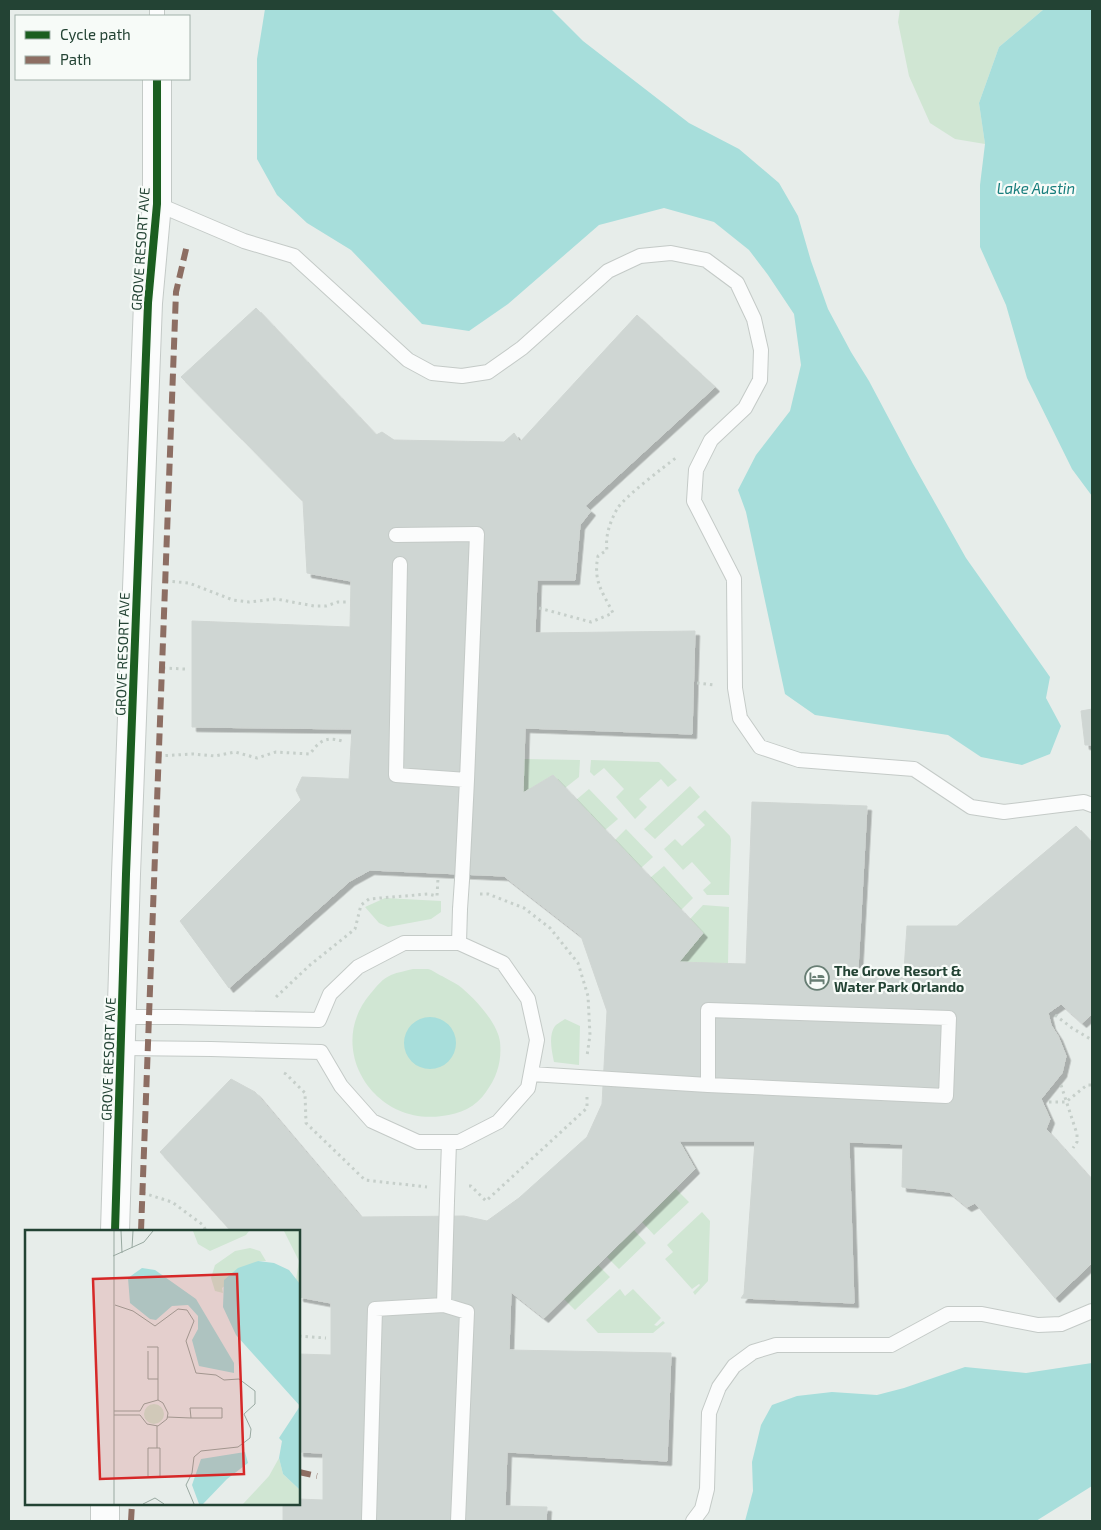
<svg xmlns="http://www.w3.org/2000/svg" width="1101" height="1530" font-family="'Exo 2',sans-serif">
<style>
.green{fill:#d0e6d3}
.water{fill:#a7dedb}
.building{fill:#cfd6d3;stroke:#d0d6d3;filter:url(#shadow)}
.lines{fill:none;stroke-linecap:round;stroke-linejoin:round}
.lane-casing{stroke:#c4cac7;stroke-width:16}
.street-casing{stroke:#c4cac7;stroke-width:30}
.path{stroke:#c6cfca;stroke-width:3;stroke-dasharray:2.5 4;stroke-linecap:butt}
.lane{stroke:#fbfcfc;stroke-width:14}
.street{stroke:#fbfcfc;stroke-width:28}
.lane-bridge-casing{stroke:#c4cac7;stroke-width:16;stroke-linecap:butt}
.lane-bridge{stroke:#fbfcfc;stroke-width:14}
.quiet{stroke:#8d6e63;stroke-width:6;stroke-dasharray:12 6;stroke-linecap:butt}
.cycleway-casing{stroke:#f7fbf8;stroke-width:11}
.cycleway{stroke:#1b5e20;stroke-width:8}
.labels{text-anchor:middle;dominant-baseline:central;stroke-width:4.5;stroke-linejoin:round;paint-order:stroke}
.street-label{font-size:14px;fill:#234334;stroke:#f7fbf8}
.poi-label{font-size:14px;font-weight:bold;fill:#234334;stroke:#f7fbf8;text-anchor:start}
.water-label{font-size:15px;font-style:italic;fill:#187e7d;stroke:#f7fbf8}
.inset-road{fill:none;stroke:#99a9a1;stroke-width:1}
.view{fill:#d62828;fill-opacity:0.15;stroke:#d62828;stroke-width:2.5}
.inset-edge{fill:none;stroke:#234334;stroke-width:2.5}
</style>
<defs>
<filter id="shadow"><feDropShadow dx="4.5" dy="4.5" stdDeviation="0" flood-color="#0004"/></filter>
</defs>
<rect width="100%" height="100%" fill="#e7edea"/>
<path class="green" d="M900,9H1044L999,47L979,103L985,144L955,139L930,123L909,76L898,22Z
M524,759L580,760L579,777L565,788L553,775L523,793Z
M591,760L659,762L677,780L668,787L661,779L639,799L647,807L635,819L616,797L624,789L604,768L594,776L590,772Z
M690,786L700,797L655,839L644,829Z
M589,789L618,819L605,830L576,800Z
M705,810L730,836L731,840L729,895H707L703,890L711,883L692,862L683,870L664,849L675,839L682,846L705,825L697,817Z
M626,829L653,857L641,868L615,840Z
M664,866L693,898L681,910L650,878Z
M385,898L441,901V912L431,919L388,927L379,923L365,907Z
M703,905L729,907L728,964L679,962L703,933L690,919Z
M413,969C418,969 423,969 428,969C433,970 437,974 442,976C447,979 453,982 458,985C473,996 498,1023 500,1042C502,1061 497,1077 486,1092C476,1107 460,1114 442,1116C373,1126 324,1047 371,993C377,986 382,979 391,975C398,972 406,971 413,969Z
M565,1019L580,1026L579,1065L554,1062C552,1052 548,1036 555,1026C557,1024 562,1021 565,1019Z
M676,1189L689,1202L654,1235L642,1222Z
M702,1212L710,1221L708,1281L695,1295L693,1292L700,1285L699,1284L692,1289L665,1259L673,1252L667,1245Z
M634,1230L646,1243L619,1269L607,1257Z
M598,1265L610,1277L575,1310L564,1299Z
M620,1289L625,1296L633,1289L661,1318L654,1325L657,1326L663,1321L665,1323L653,1333H598L586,1320Z"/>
<path class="water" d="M265,9H551L583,41L689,123L739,149L779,183L798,216L811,261L828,309L851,352L869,381L913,464L966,558L1050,677L1046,698L1061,726L1050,754L1022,765L981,757L948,735L815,715L785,694L746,512L738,490L756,455L790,411L801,365L794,314L768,275L749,250L714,222L664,208L599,225L508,304L469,331L422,324L351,250L307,223L277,195L257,159V59Z
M1044,9H1092V496L1072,469L1027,378L1006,305L980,247V185L985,144L979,103L999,47Z
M404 1043a26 26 0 1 1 52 0a26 26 0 1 1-52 0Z
M1092,1363V1486L1036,1521H745L753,1491L752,1462L761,1425L772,1405L797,1396L832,1392L877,1395L904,1388L965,1367L1026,1373Z"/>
<path class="building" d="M256,308L376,435L382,432L394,440L504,442L514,433L520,442L637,315L715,387L585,506L591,511L580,525L575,580H537L535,633L695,631L692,734L525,728L523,793L553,775L703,933L679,962L746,964L752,802L867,806L858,969L904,970L907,926H957L1076,826L1092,843V1017L1091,1015L1082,1023L1061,1004L1048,1013L1051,1025L1058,1036L1066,1056L1062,1073L1041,1099L1050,1119L1046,1129L1092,1180V1263L1055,1298L975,1203L967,1207L949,1192L902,1187L903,1144L849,1142L854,1303L741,1298L744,1294L755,1141H679L695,1169L544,1318L511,1292L509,1350L671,1353L667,1461L507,1452L505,1506L547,1507L546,1521H283V1504H299V1499L323,1500V1453L299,1452V1354L331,1355V1303L299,1297V1231H231L160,1152L231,1079L255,1092L361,1217L464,1216L487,1221L519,1198L587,1137L602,1104L607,1011L581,936L504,876L370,870L350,881L229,988L180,921L301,800L296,790L302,777L349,779L352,729L192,727V621L350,627L351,581L307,573L303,501L181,377Z
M1092,709V745H1085L1081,711Z"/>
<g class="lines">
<g class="lane-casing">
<path id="lane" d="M157,16V9
M157,204L244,241L294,256L408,360L432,373L462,376L488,372L522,348L608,271L640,256L671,253L706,260L737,283L754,319L761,350L760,380L745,408L711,440L696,470L694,501L734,579L735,688L740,718L760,747L799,760L914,769L971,807L1004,812L1084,802L1092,805
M396,535L477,534L467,780L396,775L400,564
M462,880L467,780
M459,943L460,909
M121,1048L211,1049L321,1052L341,1086L372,1121L418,1142H459L498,1122L528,1088L537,1040L528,999L503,963L459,943H404L358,967L330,994L319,1020L177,1017H122
M531,1074L708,1085V1010L949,1018L946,1096L708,1085
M448,1172L449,1142
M444,1305L447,1201
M369,1519L375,1309L444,1305L467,1312L458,1521
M693,1521L702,1509L707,1489L709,1413L719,1387L734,1366L753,1352L776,1345H891L948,1314H982L1038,1325L1061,1324L1092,1311"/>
</g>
<g class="street-casing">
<path id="street" d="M115,1231L126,874L148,303L157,204V79
M105,1521V1504"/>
</g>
<path class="path" d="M166,581L189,583L233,600L249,602L276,599L314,606H326L338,602H347
M539,608L591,622L613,613C602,591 593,581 598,556L607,550C605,536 610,522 617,509C624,497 664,467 677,457
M163,668L185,669
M697,683L714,685
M159,756L193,754L215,756L235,752L257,758L276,752L310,754C319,741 326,736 342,741
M480,894H488L524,908L550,928L578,963L588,996L590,1035L587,1056
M276,997L310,965L355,929L361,905L369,899L428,894L437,896L438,878
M1055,1015L1072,1028L1092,1040
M284,1073L286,1074L305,1093L306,1123L365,1180L427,1187
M1061,1085L1077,1134V1142L1073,1148
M1049,1102H1066L1087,1085H1092
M469,1186H471L486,1201L587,1108V1097
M143,1193L172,1202L203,1225L206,1231
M299,1336L326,1338"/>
<use href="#lane" class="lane"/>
<use href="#street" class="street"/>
<g class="lane-bridge-casing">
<path id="lane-bridge" d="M460,909L462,880
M447,1201L448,1172"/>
</g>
<use href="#lane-bridge" class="lane-bridge"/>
<path class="quiet" d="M141,1231L176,292L187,245
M299,1472L317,1476
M131,1521L132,1504"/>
<g class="cycleway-casing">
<path id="cycleway" d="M115,1231L126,874L148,303L157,204V79"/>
</g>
<use href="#cycleway" class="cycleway"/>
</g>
<defs>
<g id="hotel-ring" transform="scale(1.25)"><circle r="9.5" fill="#f7fbf8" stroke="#687e74" stroke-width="1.5"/><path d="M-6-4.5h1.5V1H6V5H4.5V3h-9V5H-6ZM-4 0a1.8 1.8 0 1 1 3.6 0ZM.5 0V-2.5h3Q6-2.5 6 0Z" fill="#687e74"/></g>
</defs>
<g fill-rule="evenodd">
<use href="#hotel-ring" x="817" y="978"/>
</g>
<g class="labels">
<g class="street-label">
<text transform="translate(140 249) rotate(-86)">GROVE RESORT AVE</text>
<text transform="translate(122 654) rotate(-88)">GROVE RESORT AVE</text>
<text transform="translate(108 1059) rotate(-88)">GROVE RESORT AVE</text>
</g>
<g class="poi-label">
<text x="834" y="970">The Grove Resort &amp;<tspan x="834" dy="16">Water Park Orlando</tspan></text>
</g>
<g class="water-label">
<text x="1036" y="188">Lake Austin</text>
</g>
</g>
<g transform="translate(25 1230)">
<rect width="275" height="275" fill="#e7edea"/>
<path d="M168,1H224L221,5L185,21L173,14ZM259,1H275V54L271,50L274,31ZM225,18L235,21L241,31H233L197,58L198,63L190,61L186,48L190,35L210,21ZM119 184a10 10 0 1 1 20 0a10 10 0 1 1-20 0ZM254,228L258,244L275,260V274H218L244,246Z" fill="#d0e6d3"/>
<path d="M233,31L249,33L264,40L275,54V260L258,244L254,228L257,211L254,208L275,176L211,105L198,77L199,50L213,38ZM117,38L130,40L171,69L209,133V143L174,136L167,110L173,99V86L163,75L147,76L131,90L125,89L105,73L103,48ZM220,222L223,233L202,249L178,274H174L167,255L176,229Z" fill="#a7dedb"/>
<path class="inset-road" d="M89,1V274M96,1L97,23M107,18L108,1M88,26L119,12L128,1M90,75L108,81L130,96L153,79L162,80L169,91L161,111L171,143L191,145L199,150L214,149L230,161V174L219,184L226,199L225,208L213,217L176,221L169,227L167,243L161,255L169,274M122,117H133V149H123V121M133,170V149M89,181H115L119,174L133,170L138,173L143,183L142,189L133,196L122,194L115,185H89M142,187L166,188L165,178H197V188H166M132,196V218M123,246V218H135V248M118,274L130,268L139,274"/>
<path class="view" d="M212,44L219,244L75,249L68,49Z"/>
<rect width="275" height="275" class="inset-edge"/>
</g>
<rect width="1101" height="1530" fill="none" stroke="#234334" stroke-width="20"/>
<rect x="15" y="15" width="175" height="65" fill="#f7fbf8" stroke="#a2b1aa"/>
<rect x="25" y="31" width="25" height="8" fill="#1b5e20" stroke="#a2b1aa"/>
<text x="60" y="40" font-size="15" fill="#234334">Cycle path</text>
<rect x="25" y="56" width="25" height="8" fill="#8d6e63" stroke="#a2b1aa"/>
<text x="60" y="65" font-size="15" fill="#234334">Path</text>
</svg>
